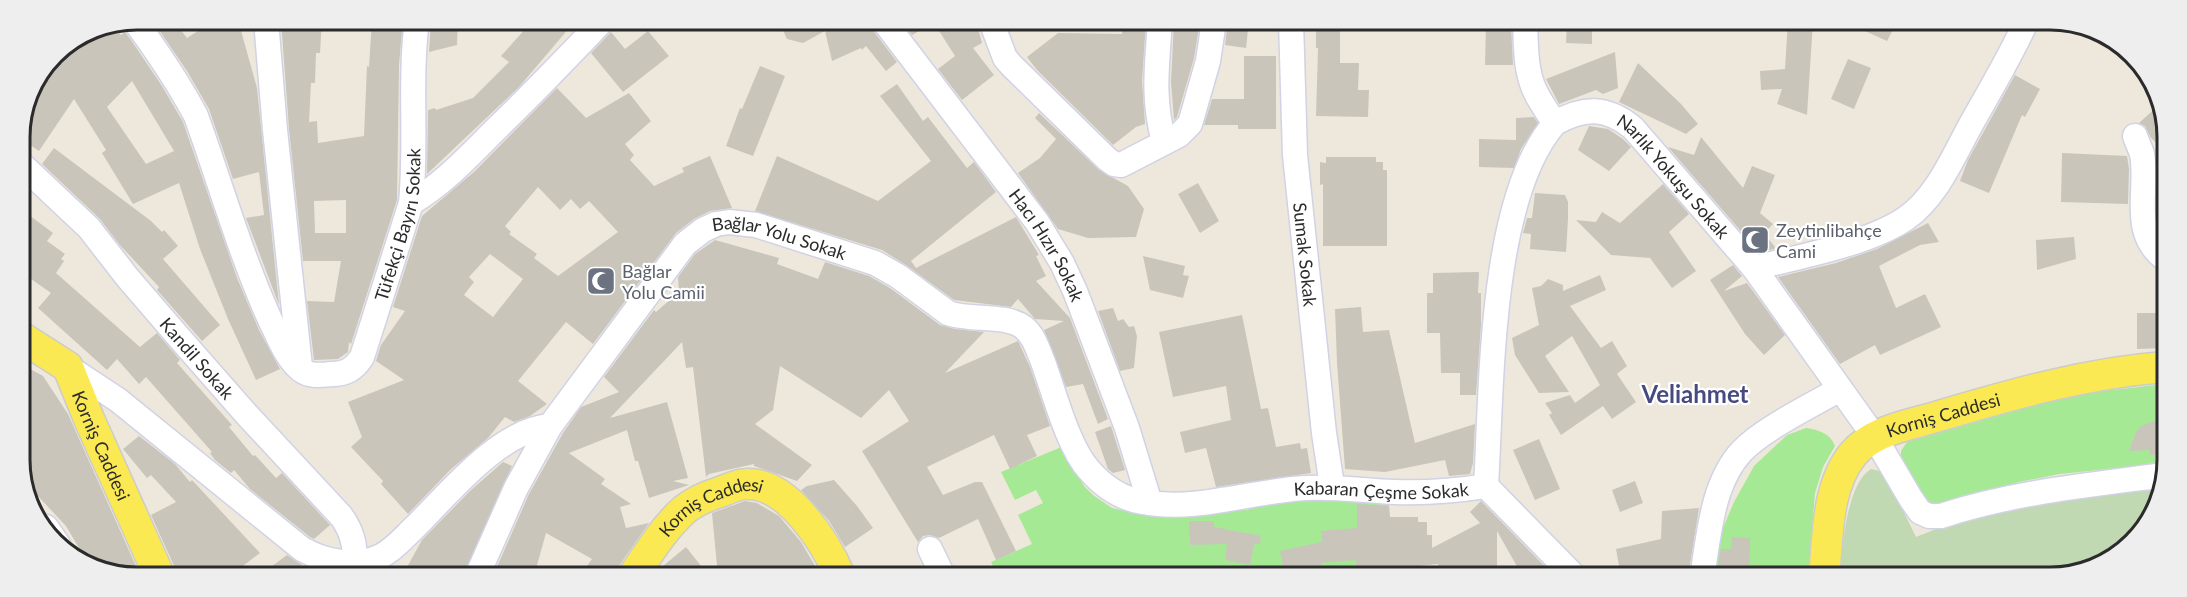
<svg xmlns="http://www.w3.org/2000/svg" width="2187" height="597" font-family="Lato,sans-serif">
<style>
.green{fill:#a6e994}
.cemetery{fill:#c0d9b2}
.building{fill:#c9c5bb;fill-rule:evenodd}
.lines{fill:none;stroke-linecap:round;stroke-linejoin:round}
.minor-casing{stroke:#d1d2e5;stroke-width:27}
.major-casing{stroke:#ccc;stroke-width:33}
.minor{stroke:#fff;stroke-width:24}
.major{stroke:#fbe953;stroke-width:30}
.labels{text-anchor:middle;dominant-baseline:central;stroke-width:4.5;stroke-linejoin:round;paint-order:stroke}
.street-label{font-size:18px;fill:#2b2b2b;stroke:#fff}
.worship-label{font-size:18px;fill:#5b616d;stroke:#fff;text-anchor:start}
.district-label{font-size:24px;font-weight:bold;fill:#474a7f;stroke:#fff}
.rim{fill:none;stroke:#2b2b2b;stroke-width:3}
</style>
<rect width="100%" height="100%" fill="#eee8dc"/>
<path class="green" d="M2165,384V463L2060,474L2019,482L1943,507L1932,508L1901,464V451L1907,442L2050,401L2094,392Z
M1806,428C1819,430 1830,433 1835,446L1823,467L1815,493L1808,577H1714L1722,530L1734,502L1754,466L1787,435Z
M1064,446L1084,486L1093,495L1112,508L1134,513L1170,517L1185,515L1207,508L1247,510L1265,502L1293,497L1389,502L1390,577L998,576L991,562L1032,544L1018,515L1043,503L1036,490L1015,500L1001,472Z"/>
<path class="cemetery" d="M1871,469L1880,471L1887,478L1916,537L1971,515L2049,501L2163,487L2127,548L2057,577H1840C1842,550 1846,484 1871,469Z"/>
<path class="building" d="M173,20L187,38L215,20H238L257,88L279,305L246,218L264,215L259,172L233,179L209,109L187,71L159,30Z
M281,20H322L320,53H316L315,83H311L309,122L317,121L318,143L364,136L367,66L369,67L372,20H403L399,65L397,200L351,344L349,342L348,352L338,359L314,360L307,301L334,302L341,261H303L289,129ZM346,200V233H315L314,201Z
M431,20H458L457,45L429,52Z
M533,20H576L519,87L427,174L428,110L435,108L436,110L473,98L509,62L501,56Z
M778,20H869L872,29L897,62L886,71L866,46L862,50L861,48L832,61L825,31L803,43L787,39Z
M901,20L976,21L982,43L973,48L994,75L962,100L938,69L955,56L934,23L912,35Z
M1122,21H1146L1142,81L1145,124L1136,127L1113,145L1037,70L1027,57L1058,33L1122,34Z
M1174,21H1200L1194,58L1177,117L1174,120L1171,82Z
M1228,21H1249L1246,48L1225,45Z
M1316,21H1340V63H1359L1358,90H1369L1368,117L1316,116L1318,48H1316Z
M1567,21H1592V44L1566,43Z
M1788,21L1813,22L1807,115L1777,104L1782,89L1761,90L1760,71L1785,69Z
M1845,22H1897L1887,41Z
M1486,24L1511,25L1513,65H1485Z
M112,25L121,35L125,32L131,40L162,86L183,122L237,278L259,330L280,369L256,380L228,319L200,249L179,183L133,204L102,153L106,150L74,99L39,151L20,138V130L29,92L54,54L93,28ZM132,81L174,151L146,164L107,107Z
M648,31L669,56L623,92L591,53L611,32L625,49Z
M1615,52L1618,88L1603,94L1596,90L1559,104L1546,79Z
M1244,56H1276V129H1238V125H1204L1212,99H1244Z
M1848,59L1871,68L1854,109L1831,99Z
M1638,63L1681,104L1698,124L1686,134L1619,102Z
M760,66L785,76L753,156L726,146L740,108L742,109Z
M2015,75L2040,89L2025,117L2022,115L1989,193L1960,181L1968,160Z
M897,84L923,121L928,117L967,168L974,162L996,192L911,261L916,268L1016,217L1039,255L1036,256L1046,276L1036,281L1070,318L1108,419L1098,424L1083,384L1066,387L1044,330L1064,321L1035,319L1018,299L1011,307L954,300L906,265L882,250L755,211L777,156L878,201L931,161L880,96Z
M557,88L586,118L629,93L651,121L625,144L634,155L630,160L654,186L684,172L682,168L710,156L732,208L710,211L694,219L676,233L593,344L566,322L518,381L547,404L530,416L514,422L505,417L488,438L450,470L408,514L381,484L383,481L351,447L362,437L348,402L404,380L376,361L381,345L405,311L393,307L422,216L475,171ZM538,187L560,210L571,199L580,209L589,201L618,232L558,276L534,258L537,254L509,234L511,232L505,226ZM490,254L523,279L493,317L464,295L474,282L469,277Z
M2160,104L2165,114V151L2151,138L2145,126L2139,123Z
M1039,113L1099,170L1128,186L1144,209L1136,237L1088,238L1058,229L1018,173L1040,158L1056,139L1035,118Z
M1534,117L1538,123L1521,149L1514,168L1479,167V139L1516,140V118Z
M1589,126L1608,129L1623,139L1631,147L1609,171L1578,150Z
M1701,137L1743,188L1752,166L1775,175L1760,213L1773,224L1764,233L1775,247L1774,249L1759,252L1668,147L1694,155Z
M54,148L151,221L162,232L164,230L178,246L163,259L220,325L202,341L157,290L159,287L119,244L100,219L42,164Z
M2062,153L2127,156L2129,169L2128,204L2061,202Z
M1326,157H1376V162H1383V170H1387V246H1323V184L1320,185V162L1326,163Z
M1198,183L1219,221L1200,233L1178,194Z
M1663,184L1689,214L1669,232L1696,271L1672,288L1650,258L1611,255L1576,220L1596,222L1602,212L1620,223Z
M1535,193L1565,195L1568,202V219L1566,252L1530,249L1531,234L1523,233L1527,218H1532Z
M29,215L53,233L47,241L65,254L61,259L64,261L56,273L140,347L157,333L180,360L177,363L232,425L229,427L253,456L255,455L276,478L282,473L330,525L314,539L310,537L250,489L234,470L231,473L215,460L210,453L212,452L146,377L139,384L117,359L107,370L38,308L51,293L24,274L29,267L21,261L20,227Z
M1928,223L1939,242L1920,245L1879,266L1896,308L1925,294L1941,327L1880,355L1875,345L1840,364L1778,277L1836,263L1877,249Z
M2074,237L2076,259L2037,270L2036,240Z
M715,240L779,258L777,264L818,279L825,262L869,276L890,288L940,325L955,329L984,332L945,373L1018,341L1030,367L1050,426L1027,435L1037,456L1010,469L994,435L927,467L943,495L975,482H982L1016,551L996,560L978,519L939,538L930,535L923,536L918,542L862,451L909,421L889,390L861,418L780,366L773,410L755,424L812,465L797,481L754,466V464L709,474L706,477L693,367L686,368L682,342L610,418L667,402L688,478L673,481L689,485L649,498L638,461H635L627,430L569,453L605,479L601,484L631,504L620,507L626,528L649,523L619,566L616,576H580L592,559L546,533L534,576H493L529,494L563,433L581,407L619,392L604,377L654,310L656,312L679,292L678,277L695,254Z
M1143,256L1185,266L1183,275L1189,276L1183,298L1150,290Z
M1733,265L1742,276L1724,291L1747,283L1785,335L1764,355L1745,334L1710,280Z
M1479,272L1478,293H1481V325L1476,395H1460V373H1441L1440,333H1427V293H1433V273Z
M1600,275L1606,290L1570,306L1601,348L1612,341L1627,366L1617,374L1636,402L1612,419L1603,406L1561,435L1549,415L1552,413L1545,403L1570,395L1575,403L1600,385L1572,336L1545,356L1569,392L1539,393L1515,355L1512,338L1539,325L1532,288L1541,286L1548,279L1563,285V291Z
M1361,307L1363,332L1389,330L1415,443L1475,424L1473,463L1470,474L1449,476L1445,460L1385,472L1345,469L1337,363L1335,309Z
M1113,308L1118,321L1123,319L1129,327L1134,326L1137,336L1134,368L1120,371L1098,311Z
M2137,313H2165V348L2137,349Z
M1242,315L1261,409L1268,408L1276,447L1300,443L1301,449L1307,448L1311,473L1216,487L1206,448L1185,453L1180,432L1231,420L1226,386L1173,397L1159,332Z
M21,364L43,376L68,414L140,575H114L86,560L66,526L22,479Z
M2165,417V454L2150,455L2149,450L2129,451L2136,432L2141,426Z
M1111,426L1125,470L1113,473L1108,469L1095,432Z
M139,436L175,464L190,482L192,480L260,553L231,575H176L175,568L151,515L176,502L151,475L147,478L123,449Z
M1539,439L1560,489L1535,500L1513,450Z
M503,462L512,466L463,576L416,575L406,569L422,540L470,491Z
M834,480L857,506L873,528L845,547L829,521L801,490L807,486Z
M1635,481L1643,503L1620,512L1612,490Z
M745,501L757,503L779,516L801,542L821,576H718L712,513Z
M1481,501L1555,577H1523L1497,531V577H1438V564L1390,569V577H1356V560L1321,563L1322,568L1309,571L1310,576H1285L1280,551L1322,542L1321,531L1357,528V504L1389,506L1390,517H1418V522H1427V535H1432V548L1480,523L1470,512Z
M1699,508L1688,577H1621L1616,549L1661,539L1662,511Z
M1189,521H1214V527L1261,536L1260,544H1254L1250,565L1225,560L1227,544L1190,545Z
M1732,537L1750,538L1749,577H1716L1721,549H1731Z
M686,547L709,576H671L663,566Z
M287,555L302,565L299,568L305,575H260Z"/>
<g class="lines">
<g class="minor-casing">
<g id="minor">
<path id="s1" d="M134,20C157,51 178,82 196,116C221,185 241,257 272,324C280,340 287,359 301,370C310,377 322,375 332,374C346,374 354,369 362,357L411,203C417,142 409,81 417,20"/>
<path d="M266,20L275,130L300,367"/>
<path id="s2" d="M883,20L1037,222L1062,263L1075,291L1127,428L1150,503"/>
<path d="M991,21L1005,58L1011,65L1107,159L1114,164L1121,165L1179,135L1190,124L1208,61L1214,21"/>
<path d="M1160,21C1157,66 1152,98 1164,142"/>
<path id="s3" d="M1291,21L1295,155L1324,433L1332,486"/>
<path id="s4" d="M1525,21C1526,44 1525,70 1535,91C1540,102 1548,113 1555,123C1584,107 1606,106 1633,128L1754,268L1874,436L1911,499L1920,512L1929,516H1941C2014,492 2090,485 2165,475"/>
<path d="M2135,136C2137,142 2140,148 2142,154C2149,190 2129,232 2165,259"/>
<path id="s5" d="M20,163L89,228L127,277L176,334L248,416L341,516C352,531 355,544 355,562"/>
<path d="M411,203C443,184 468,157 494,131C531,95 567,58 603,20"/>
<path d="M1754,268C1798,257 1868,244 1905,219C1938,197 1955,152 1974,119C1992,87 2011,55 2026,22"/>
<path d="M68,367L118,400L302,549C325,562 356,568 381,556C395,549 405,536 416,526C450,492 500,430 550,426"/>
<path d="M1486,486C1492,388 1489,199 1555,123"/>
<path d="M1486,486L1575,577"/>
<path d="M46,527L59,546"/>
<path d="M930,549L943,576"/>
<path id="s6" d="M477,576L516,488L550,426L685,244L703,230L716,224L729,222L756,225L875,263L898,276L948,313C969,321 1006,314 1023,327C1034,335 1038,350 1043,362C1054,392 1068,447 1089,470C1103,486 1122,499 1143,502C1197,512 1251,491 1305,488C1336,486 1365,491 1395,492C1426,493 1455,491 1486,486"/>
<path d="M1702,577C1709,535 1712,483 1742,451C1763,429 1812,405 1840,389"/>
</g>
</g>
<g class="major-casing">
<g id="major">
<path id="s7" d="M21,337L68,367L89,419L159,575"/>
<path id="s8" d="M633,576C648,554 664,528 684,510C695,501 707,496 720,492C728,489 738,484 746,484C788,482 826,543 840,576"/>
<path id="s9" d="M1824,577C1828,538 1826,487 1853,454C1873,430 1910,425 1939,416C2013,394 2087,373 2165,367"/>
</g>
</g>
<use href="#minor" class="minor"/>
<use href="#major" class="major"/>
</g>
<defs>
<g id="mosque-square" transform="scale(1.5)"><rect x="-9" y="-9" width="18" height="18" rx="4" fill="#6b7280" stroke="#fff"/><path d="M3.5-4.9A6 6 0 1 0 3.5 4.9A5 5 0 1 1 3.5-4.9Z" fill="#fff"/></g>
</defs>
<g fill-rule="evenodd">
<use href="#mosque-square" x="1755" y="240"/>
<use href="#mosque-square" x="601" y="281"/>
</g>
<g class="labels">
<g class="street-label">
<text stroke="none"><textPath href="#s4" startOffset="256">Narlık Yokuşu Sokak</textPath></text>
<text stroke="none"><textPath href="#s1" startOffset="597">Tüfekçi Bayırı Sokak</textPath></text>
<text stroke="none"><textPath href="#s6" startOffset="496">Bağlar Yolu Sokak</textPath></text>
<text stroke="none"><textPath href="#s2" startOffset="279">Hacı Hızır Sokak</textPath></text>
<text stroke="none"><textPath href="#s3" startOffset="234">Sumak Sokak</textPath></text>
<text stroke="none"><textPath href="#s5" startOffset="264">Kandil Sokak</textPath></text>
<text stroke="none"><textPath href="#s9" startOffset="228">Korniş Caddesi</textPath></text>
<text stroke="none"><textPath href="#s7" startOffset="141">Korniş Caddesi</textPath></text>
<text stroke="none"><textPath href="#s6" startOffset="1224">Kabaran Çeşme Sokak</textPath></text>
<text stroke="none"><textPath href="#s8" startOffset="110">Korniş Caddesi</textPath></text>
</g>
<g class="worship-label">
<text x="1776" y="230">Zeytinlibahçe<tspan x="1776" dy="21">Cami</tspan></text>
<text x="622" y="271">Bağlar<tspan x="622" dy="21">Yolu Camii</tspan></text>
</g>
<g class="district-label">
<text x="1695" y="393">Veliahmet</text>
</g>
</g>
<path d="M0 0H2187V597H0ZM137 30H2050A107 107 0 0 1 2157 137V460A107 107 0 0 1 2050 567H137A107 107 0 0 1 30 460V137A107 107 0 0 1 137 30Z" fill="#eee" fill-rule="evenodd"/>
<path class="rim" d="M137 30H2050A107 107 0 0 1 2157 137V460A107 107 0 0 1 2050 567H137A107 107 0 0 1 30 460V137A107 107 0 0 1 137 30Z"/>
</svg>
